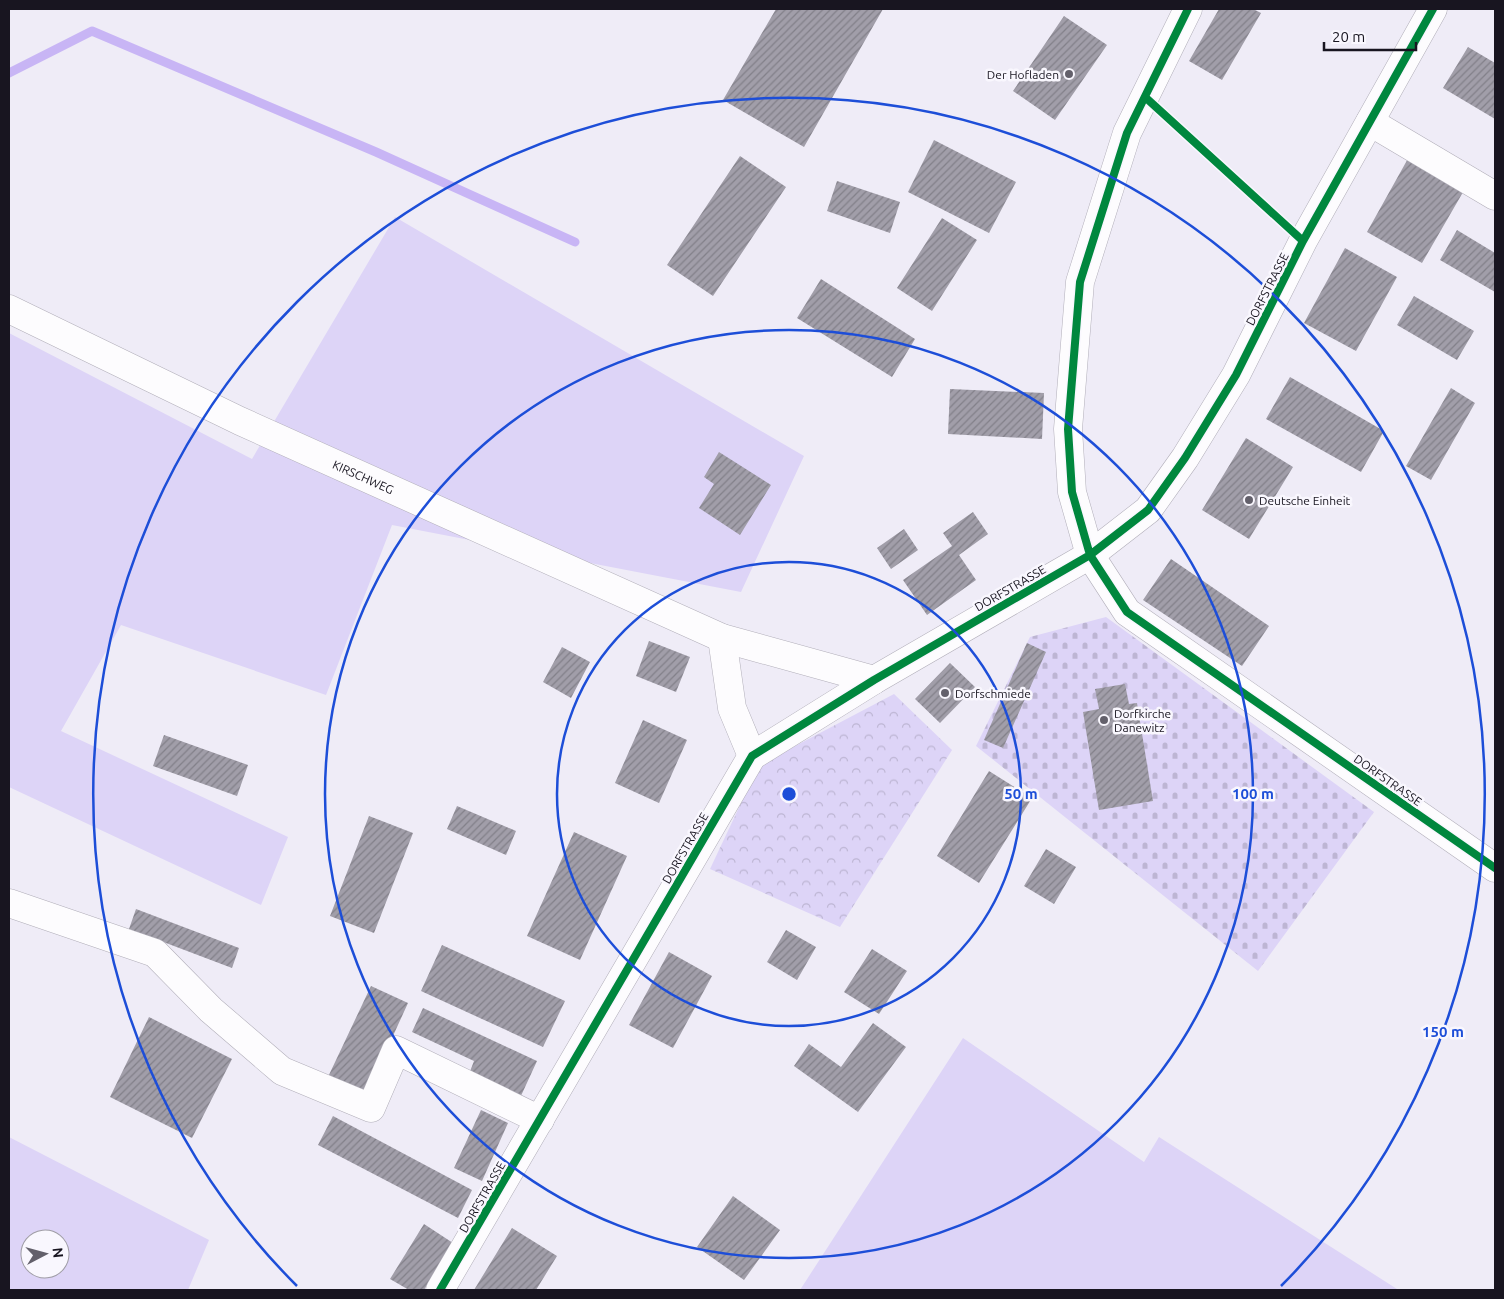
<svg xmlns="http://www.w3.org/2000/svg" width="1504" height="1299" font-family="Ubuntu,sans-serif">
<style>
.grass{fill:#ddd4f7;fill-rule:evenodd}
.cemetery{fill:url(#cemetery-stones)}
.park{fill:url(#park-crowns)}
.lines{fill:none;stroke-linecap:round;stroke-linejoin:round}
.stream{stroke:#c8b5f5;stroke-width:9}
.building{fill:url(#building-hatch)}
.minor-casing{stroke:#b1aeb9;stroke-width:29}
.minor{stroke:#fdfcfe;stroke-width:28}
.cycleway-casing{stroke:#f9f7fe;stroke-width:11}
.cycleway{stroke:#00873e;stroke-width:8}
.ring{fill:none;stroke:#1d4ed8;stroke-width:2.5}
.poi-dot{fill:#63606b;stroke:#f9f7fe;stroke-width:2}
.labels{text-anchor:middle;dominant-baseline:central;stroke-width:5;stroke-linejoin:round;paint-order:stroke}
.poi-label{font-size:12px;fill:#181520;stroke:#f9f7fe;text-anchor:start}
.street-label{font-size:12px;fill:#181520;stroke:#f9f7fe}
.centre{fill:#1d4ed8;stroke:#f9f7fe;stroke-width:2.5}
.ring-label{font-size:15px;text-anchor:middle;font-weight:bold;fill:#1d4ed8;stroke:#f9f7fe;stroke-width:5;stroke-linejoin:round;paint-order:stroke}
</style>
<defs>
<pattern id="cemetery-stones" width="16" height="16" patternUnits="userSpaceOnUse" patternTransform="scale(1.25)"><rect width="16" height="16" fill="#ddd4f7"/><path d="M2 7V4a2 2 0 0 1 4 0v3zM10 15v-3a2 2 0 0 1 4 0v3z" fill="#bdb5d3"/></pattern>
<pattern id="park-crowns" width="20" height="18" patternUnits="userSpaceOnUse" patternTransform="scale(1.25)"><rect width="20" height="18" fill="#ddd4f7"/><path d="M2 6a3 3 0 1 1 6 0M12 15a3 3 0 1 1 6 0" fill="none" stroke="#bdb5d3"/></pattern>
<pattern id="building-hatch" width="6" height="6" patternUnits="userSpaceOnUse" patternTransform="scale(1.25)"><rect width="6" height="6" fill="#a19ea9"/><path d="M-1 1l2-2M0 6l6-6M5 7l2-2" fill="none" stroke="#828089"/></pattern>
</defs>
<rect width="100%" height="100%" fill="#efecf7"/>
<path class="grass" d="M395,217L804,456L741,592L392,525L326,695L121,625L61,731L288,837L261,905L9,787V333L252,459Z
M963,1038L1144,1162L1159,1137L1397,1289L1396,1290H800Z
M9,1137L209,1240L188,1290H9ZM30,1239H60V1269H30Z"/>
<path class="cemetery" d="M1106,617L1374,812L1258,971L976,746L1030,637Z"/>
<path class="park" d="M894,694L952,750L840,927L710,869L759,765Z"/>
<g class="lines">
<path class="stream" d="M9,73L92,31L376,152L575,242"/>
</g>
<path class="building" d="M776,9H883L804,147L723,100Z
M1219,9H1253L1261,13L1222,80L1189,61Z
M1064,16L1107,45L1055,120L1013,91Z
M1468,47L1495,63V119L1443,88Z
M934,140L1016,182L989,233L908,192Z
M1410,155L1466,187L1422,263L1367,232Z
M740,156L786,187L713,296L667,265Z
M837,181L900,202L890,233L827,211Z
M942,218L977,240L932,311L897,288Z
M1457,230L1495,253V292L1440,260Z
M1345,248L1397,277L1356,351L1304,323Z
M821,279L915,339L892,377L797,318Z
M1414,296L1474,331L1457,360L1397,325Z
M1290,377L1384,431L1361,472L1266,419Z
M1451,388L1475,403L1431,480L1406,466Z
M950,389L1044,393L1042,439L948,434Z
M1246,438L1293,467L1249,539L1202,510Z
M719,452L771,485L740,535L699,508L714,484L704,477Z
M973,512L988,534L959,555L976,580L927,615L903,580L952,546L943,533Z
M904,529L918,550L891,569L877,548Z
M1171,559L1269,626L1242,666L1143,600Z
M649,641L690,657L676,692L636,676Z
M1027,643L1046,652L1003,748L984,740Z
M562,647L590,662L571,698L543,682Z
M950,663L975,687L940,723L915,699Z
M1125,684L1129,704L1137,703L1153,801L1099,810L1083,712L1099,709L1095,689Z
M643,720L687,740L659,803L615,783Z
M164,735L248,765L237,796L153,766Z
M989,771L1032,798L979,883L937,856Z
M457,806L516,831L506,855L447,829Z
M369,816L413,833L374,933L330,916Z
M574,832L627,856L580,960L527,936Z
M1046,849L1076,867L1054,904L1024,886Z
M136,909L239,948L232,968L129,929Z
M786,930L816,947L797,980L767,962Z
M442,945L565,1001L543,1047L421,991Z
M872,949L907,971L879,1014L844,992Z
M669,952L712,976L673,1048L629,1025Z
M371,986L408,1003L366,1095L328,1077Z
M423,1008L537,1061L520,1098L469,1074L474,1061L412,1032Z
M149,1017L232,1059L192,1138L110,1097Z
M873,1023L906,1047L858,1112L794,1066L809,1044L841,1067Z
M481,1110L508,1123L482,1181L454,1168Z
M333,1116L472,1190L458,1218L318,1145Z
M733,1196L780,1230L744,1280L697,1247Z
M424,1224L453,1243L424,1290H409L390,1279Z
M512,1228L557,1256L536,1290H474Z"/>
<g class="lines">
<g class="minor-casing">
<g id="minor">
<path d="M1188,9L1127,133L1080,282L1068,429L1072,492L1090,555L1127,612L1495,868"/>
<path d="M1370,122L1495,196"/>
<path id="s1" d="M9,309L240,421L722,638L874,680"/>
<path d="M722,638L732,708L752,756"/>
<path d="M9,903L155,953L211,1010L282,1071L371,1108L396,1050L540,1120"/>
<path d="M440,1290L752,756L874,680L1090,555L1148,510L1185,458L1236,375L1303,241L1433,9"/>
</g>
</g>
<use href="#minor" class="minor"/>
<g class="cycleway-casing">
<path id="cycleway" d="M1188,9L1127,133L1080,282L1068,429L1072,492L1090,555L1127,612L1495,868
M1145,97L1303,241
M440,1290L752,756L874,680L1090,555L1148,510L1185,458L1236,375L1303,241L1433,9"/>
</g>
<use href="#cycleway" class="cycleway"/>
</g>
<g class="ring">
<circle cx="789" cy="794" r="232"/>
<circle cx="789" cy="794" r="464"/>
<path d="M297 1286A696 696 0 1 1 1281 1286"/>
</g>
<g class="poi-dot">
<circle cx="1069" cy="74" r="5"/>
<circle cx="1249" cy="500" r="5"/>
<circle cx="945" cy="693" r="5"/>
<circle cx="1104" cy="720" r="5"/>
</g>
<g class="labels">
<g class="poi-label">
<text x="1059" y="74" text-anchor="end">Der Hofladen</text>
<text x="1259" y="500">Deutsche Einheit</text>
<text x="955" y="693">Dorfschmiede</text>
<text x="1114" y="713">Dorfkirche<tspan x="1114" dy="14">Danewitz</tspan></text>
</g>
<g class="street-label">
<text transform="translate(1267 289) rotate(-63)">DORFSTRASSE</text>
<text stroke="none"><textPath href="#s1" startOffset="392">KIRSCHWEG</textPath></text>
<text transform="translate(1010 588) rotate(-30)">DORFSTRASSE</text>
<text transform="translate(1388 780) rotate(35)">DORFSTRASSE</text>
<text transform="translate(685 848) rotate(-60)">DORFSTRASSE</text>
<text transform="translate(482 1197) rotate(-60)">DORFSTRASSE</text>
</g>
</g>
<circle cx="789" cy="794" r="8" class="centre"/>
<g class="ring-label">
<text x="1021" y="799">50 m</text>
<text x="1253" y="799">100 m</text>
<text x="1443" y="1037">150 m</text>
</g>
<rect width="1504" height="1299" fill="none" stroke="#181520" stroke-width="20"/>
<g transform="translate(45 1254) rotate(84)"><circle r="24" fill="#f9f7fe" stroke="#9f9da5"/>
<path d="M0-4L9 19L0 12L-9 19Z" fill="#63606b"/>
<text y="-8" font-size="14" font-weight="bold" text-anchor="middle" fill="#181520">N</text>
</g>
<path d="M1324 42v8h92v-8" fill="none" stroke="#181520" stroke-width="2.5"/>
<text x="1332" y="42" font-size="15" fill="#181520" stroke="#f9f7fe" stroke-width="4" paint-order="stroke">20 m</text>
</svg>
